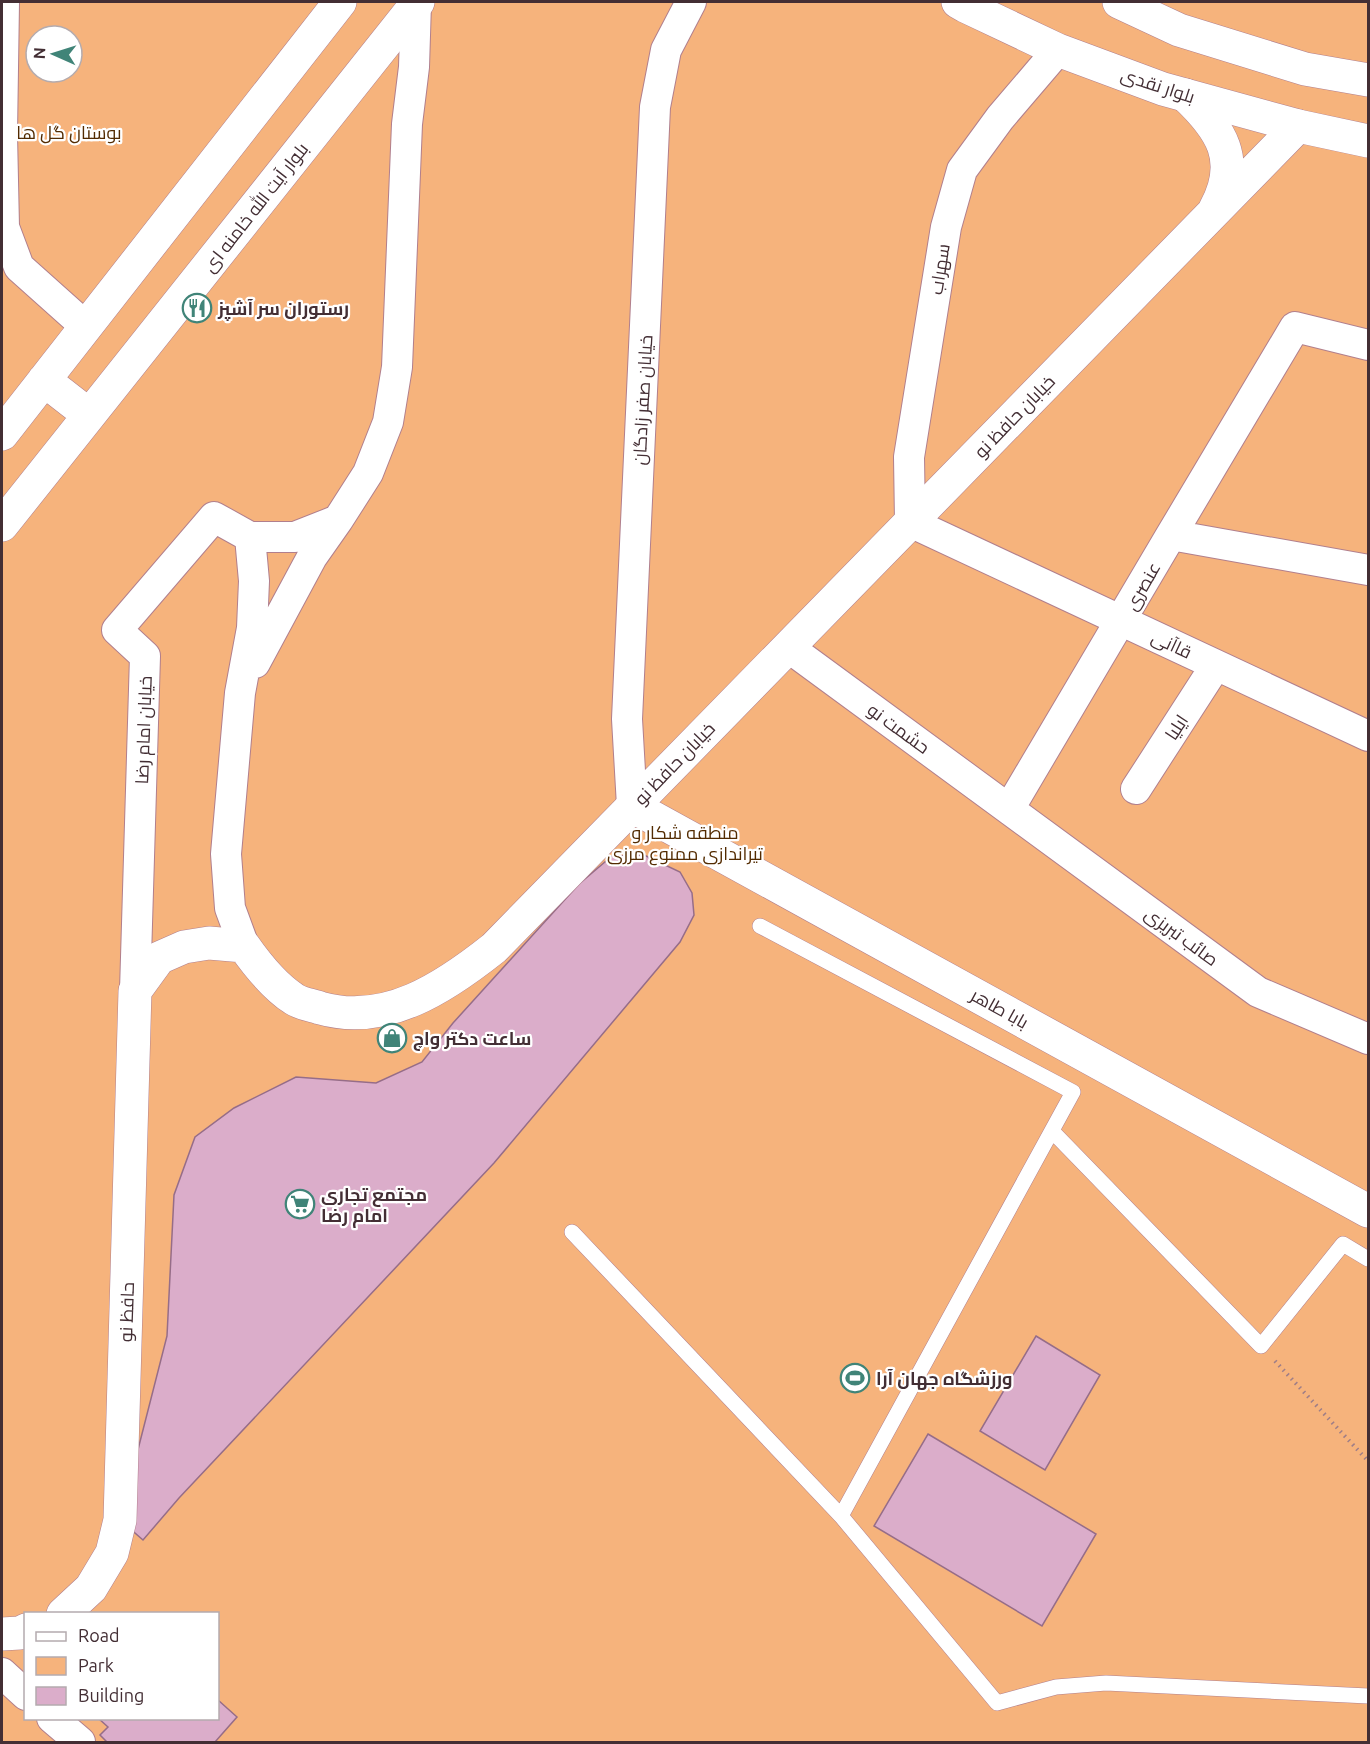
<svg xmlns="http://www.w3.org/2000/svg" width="1370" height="1744" font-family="Ubuntu,Cairo,sans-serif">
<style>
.park{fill:#f6b37c;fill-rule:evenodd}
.building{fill:#dbadca;stroke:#966d88;stroke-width:1.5}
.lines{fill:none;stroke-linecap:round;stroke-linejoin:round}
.service-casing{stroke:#b17f8d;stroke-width:16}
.minor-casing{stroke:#b17f8d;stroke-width:32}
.secondary-casing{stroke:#b17f8d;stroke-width:34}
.primary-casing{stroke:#b17f8d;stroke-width:34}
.path{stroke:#9f7e87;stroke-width:4;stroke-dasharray:1.5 4.5;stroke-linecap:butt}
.service{stroke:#fff;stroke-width:15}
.minor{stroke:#fff;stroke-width:30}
.secondary{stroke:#fff;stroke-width:33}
.primary{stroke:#fff;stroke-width:33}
.labels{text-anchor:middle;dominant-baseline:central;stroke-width:4.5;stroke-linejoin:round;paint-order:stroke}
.street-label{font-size:18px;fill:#432e34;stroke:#fff}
.park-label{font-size:18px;fill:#532b01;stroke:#fff}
.poi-label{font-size:18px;font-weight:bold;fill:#432e34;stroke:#fff;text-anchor:start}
</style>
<rect width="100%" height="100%" fill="#fdd0dc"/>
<path class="park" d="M2,2H1368V1742H2ZM36,36H72V72H36ZM26,1614H218V1718H26Z"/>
<path class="building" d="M644,855L680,872L692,893L694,915L680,942L494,1163L179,1498L143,1540L120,1520L167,1336L174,1195L195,1137L234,1108L296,1077L376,1083L422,1062L453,1023L579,884L612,856Z
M1036,1336L1100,1375L1045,1470L980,1431Z
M928,1434L1096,1534L1042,1626L874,1526Z
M218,1700L237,1717L215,1742H107L100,1735L108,1727L98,1718H218Z"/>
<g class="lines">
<g class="service-casing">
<path id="service" d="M760,926L1073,1092L841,1516L997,1703L1056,1687L1106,1683L1368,1696
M1052,1131L1261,1346L1343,1244L1368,1259
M572,1232L841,1516"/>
</g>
<g class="minor-casing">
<path id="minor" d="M4,2L2,134L4,227L19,267L85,326
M1058,50L1000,118L962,170L946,227L909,457L910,522L1368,736
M1171,535L1295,327L1368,345
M788,647L1258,992L1368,1039
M255,663L312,557L338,520
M1136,789L1216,665
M632,806L627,719L655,107L666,50L691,2
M1009,809L1171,535L1368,570
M244,946L230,908L226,854L240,693L252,628L254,581L250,537
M135,991L145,656L117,630L214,517L250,537H295L338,520L368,473L388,422L397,367L407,124L414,67L416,3
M2,1673L26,1695
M52,1718L80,1742"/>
</g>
<g class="secondary-casing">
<path id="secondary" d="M1185,95C1221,129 1242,160 1215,209
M632,806L1368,1211
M63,1614L91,1588L112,1553L120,1520L135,991L159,958L184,947L209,943L244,946C258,966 274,986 294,999C301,1004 312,1005 320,1008C386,1027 445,987 494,948L1298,126
M2,1634L20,1633L26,1630"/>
</g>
<g class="primary-casing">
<path id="primary" d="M958,2L965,6L1058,50L1163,89L1298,126L1368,141
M1119,2L1179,30L1305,69L1368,80
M44,380L89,415
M2,434L340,2
M2,525L418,2"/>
</g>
<path class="path" d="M1275,1361L1368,1461"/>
<use href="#service" class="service"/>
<use href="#minor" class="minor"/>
<use href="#secondary" class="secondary"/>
<use href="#primary" class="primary"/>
</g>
<defs>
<g id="restaurant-ring" transform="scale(1.5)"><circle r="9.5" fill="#fff" stroke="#408478" stroke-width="1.5"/><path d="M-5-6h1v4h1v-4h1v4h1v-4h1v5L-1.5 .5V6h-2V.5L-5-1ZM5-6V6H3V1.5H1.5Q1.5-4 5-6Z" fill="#408478"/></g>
<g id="shop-ring" transform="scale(1.5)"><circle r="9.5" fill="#fff" stroke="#408478" stroke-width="1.5"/><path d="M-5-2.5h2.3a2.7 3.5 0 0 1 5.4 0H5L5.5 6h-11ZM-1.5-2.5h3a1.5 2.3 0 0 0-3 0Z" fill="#408478"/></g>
<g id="supermarket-ring" transform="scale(1.5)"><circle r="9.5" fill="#fff" stroke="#408478" stroke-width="1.5"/><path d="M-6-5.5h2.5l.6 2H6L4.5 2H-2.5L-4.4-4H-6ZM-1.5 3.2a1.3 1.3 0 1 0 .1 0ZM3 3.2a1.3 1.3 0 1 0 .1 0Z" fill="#408478"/></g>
<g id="stadium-ring" transform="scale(1.5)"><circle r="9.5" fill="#fff" stroke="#408478" stroke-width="1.5"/><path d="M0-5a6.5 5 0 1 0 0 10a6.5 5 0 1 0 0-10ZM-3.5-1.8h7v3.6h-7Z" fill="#408478"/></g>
</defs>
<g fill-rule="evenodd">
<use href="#restaurant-ring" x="197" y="308"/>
<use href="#shop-ring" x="392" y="1038"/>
<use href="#supermarket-ring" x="300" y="1204"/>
<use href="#stadium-ring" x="855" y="1378"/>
</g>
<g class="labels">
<g class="street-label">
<text transform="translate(1158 85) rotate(18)">بلوار نقدی</text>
<text transform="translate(255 207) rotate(-52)">بلوار آیت الله خامنه ای</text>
<text transform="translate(939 269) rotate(-81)">سهراب</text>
<text transform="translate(642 400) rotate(-87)">خیابان صفر زادگان</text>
<text transform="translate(1014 416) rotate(-46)">خیابان حافظ نو</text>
<text transform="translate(1142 586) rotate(-60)">عنصری</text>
<text transform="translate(1172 644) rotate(25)">قاآنی</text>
<text transform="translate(1176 727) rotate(-57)">ایلیا</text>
<text transform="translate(899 728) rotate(36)">حشمت نو</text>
<text transform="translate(143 730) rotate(-88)">خیابان امام رضا</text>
<text transform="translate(674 763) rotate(-46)">خیابان حافظ نو</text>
<text transform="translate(1182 936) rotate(36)">صائب تبریزی</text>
<text transform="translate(1000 1008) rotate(29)">بابا طاهر</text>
<text transform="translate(126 1312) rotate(-88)">حافظ نو</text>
</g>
<g class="park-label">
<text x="69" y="132">بوستان گل ها</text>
<text x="685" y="832">منطقه شکار و<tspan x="685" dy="21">تیراندازی ممنوع مرزی</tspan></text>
</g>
<g class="poi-label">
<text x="218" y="308">رستوران سر آشپز</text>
<text x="413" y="1038">ساعت دکتر واچ</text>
<text x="321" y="1194">مجتمع تجاری<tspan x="321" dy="21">امام رضا</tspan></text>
<text x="876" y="1378">ورزشگاه جهان آرا</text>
</g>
</g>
<rect width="1370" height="1744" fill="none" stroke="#432e34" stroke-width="6"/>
<rect x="24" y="1612" width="195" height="108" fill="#ffffff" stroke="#b4abae" stroke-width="1.5"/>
<rect x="36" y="1632" width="30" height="9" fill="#ffffff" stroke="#b4abae" stroke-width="1.5"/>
<text x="78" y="1642" font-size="18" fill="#432e34">Road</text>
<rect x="36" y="1657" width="30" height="18" fill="#f6b37c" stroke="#b4abae" stroke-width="1.5"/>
<text x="78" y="1672" font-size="18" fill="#432e34">Park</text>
<rect x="36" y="1687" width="30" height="18" fill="#dbadca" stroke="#b4abae" stroke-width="1.5"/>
<text x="78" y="1702" font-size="18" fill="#432e34">Building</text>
<g transform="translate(54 54) rotate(273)"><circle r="28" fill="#ffffff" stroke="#b4abae" stroke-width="1.5"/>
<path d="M0-4.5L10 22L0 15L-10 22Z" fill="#408478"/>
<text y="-9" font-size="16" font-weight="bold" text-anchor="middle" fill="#432e34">N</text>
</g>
</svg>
